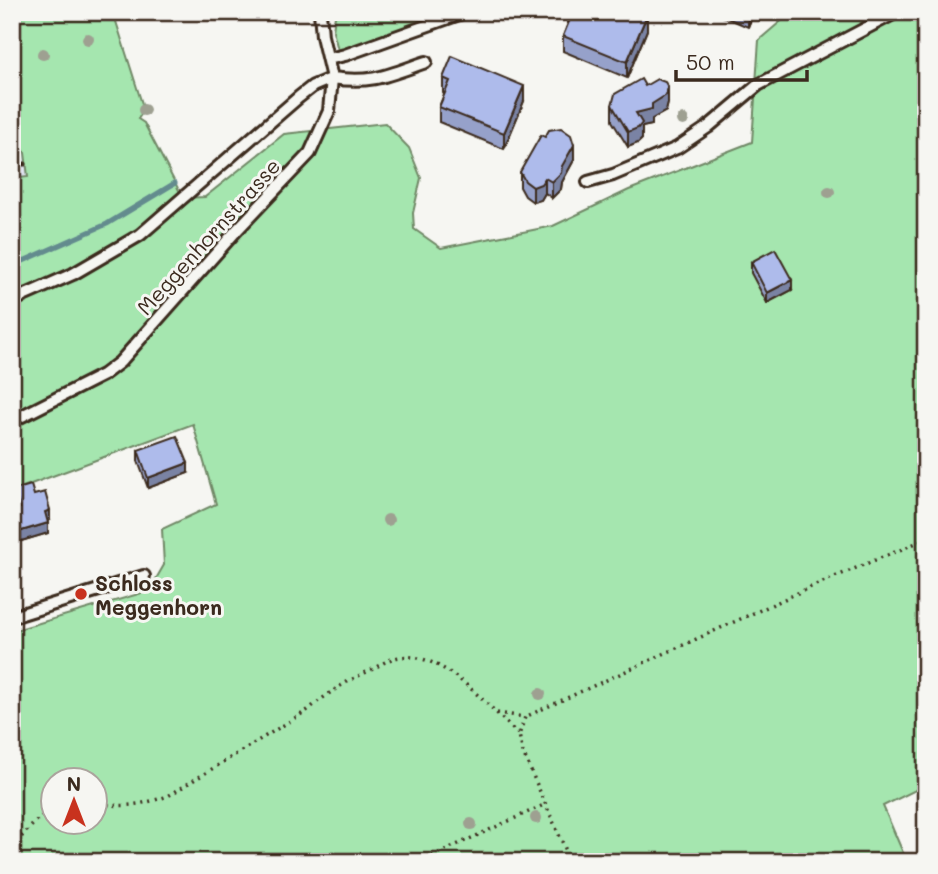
<svg xmlns="http://www.w3.org/2000/svg" width="938" height="874" font-family="Mali,sans-serif">
<style>
.built{fill:#e0e4f0}
.green{fill:#a5e6af;stroke:#708866;stroke-width:2;fill-rule:evenodd}
.lines{fill:none;stroke-linecap:round;stroke-linejoin:round}
.stream{stroke:#638b8e;stroke-width:5}
.lane-casing{stroke:#3b2a1e;stroke-width:16}
.path{stroke:#3b2a1e;stroke-width:3.5;stroke-dasharray:2 5;stroke-linecap:butt}
.lane{stroke:#f6f6f2;stroke-width:10}
.rail{stroke:#3b2a1e;stroke-width:5}
.tree{fill:#9ea091}
.wall{fill:#96a1ca;stroke:#3b2a1e;stroke-width:2}
.shaded-wall{fill:#7a83a4;stroke:#3b2a1e;stroke-width:2}
.building{fill:#aebbeb;stroke:#3b2a1e;stroke-width:2}
.poi-dot{fill:#c8321e;stroke:#f6f6f2;stroke-width:2.5}
.labels{text-anchor:middle;dominant-baseline:central;stroke-width:6;stroke-linejoin:round;paint-order:stroke}
.street-label{font-size:21px;fill:#3b2a1e;stroke:#f6f6f2}
.poi-label{font-size:21px;font-weight:bold;fill:#3b2a1e;stroke:#f6f6f2;text-anchor:start}
</style>
<rect width="100%" height="100%" fill="#f6f6f2"/>
<filter id="ink" filterUnits="userSpaceOnUse"><feTurbulence type="fractalNoise" baseFrequency=".0143" numOctaves="2"/><feDisplacementMap in="SourceGraphic" scale="14" xChannelSelector="R" yChannelSelector="G"/><feConvolveMatrix kernelMatrix="1 2 1 2 8 2 1 2 1" color-interpolation-filters="sRGB"/></filter>
<g filter="url(#ink)">
<path class="built" d="M12,148H21L25,153L29,177L12,179Z"/>
<path class="green" d="M12,12H113L144,110L138,119L144,123L183,198L205,197L284,134L385,123L409,148L421,178L413,213L414,229L441,248L553,226L629,190L752,142L759,40L787,16L788,12H926V785L883,806L907,862H12V631L149,591L164,565L162,529L216,504L193,424L12,491V179L28,177L25,153L21,148H12ZM52,780H94V822H52Z
M345,12H456L344,52L338,50L333,31L335,16Z"/>
<g class="lines">
<path class="stream" d="M12,266L107,224L175,183"/>
<g class="lane-casing">
<path id="lane" d="M328,59L345,55L465,12
M332,78C373,84 388,75 426,62
M588,182L613,175L677,148L708,127L758,85L897,12
M12,301L73,274L140,235L299,97L313,86L332,78
M12,421L103,375L120,362L236,231L310,153L329,111L332,78L322,36L320,12
M12,617L144,576"/>
</g>
<path class="path" d="M497,713L524,717
M94,801C120,810 143,804 168,796L308,710C328,693 346,681 371,670C380,665 390,658 400,657C443,651 490,708 519,735
M12,847L39,818L52,809
M419,862L546,804
M571,862L523,753L519,735L525,717L813,586L926,539"/>
<use href="#lane" class="lane"/>
<path class="rail" d="M12,164H25"/>
</g>
<g class="tree">
<circle cx="88" cy="39" r="6"/>
<circle cx="43" cy="54" r="6"/>
<circle cx="144" cy="110" r="6"/>
<circle cx="683" cy="120" r="6"/>
<circle cx="829" cy="192" r="6"/>
<circle cx="388" cy="520" r="6"/>
<circle cx="540" cy="694" r="6"/>
<circle cx="536" cy="818" r="6"/>
<circle cx="471" cy="824" r="6"/>
</g>
<path class="wall" d="M567,12H641L647,30L627,78L563,51V36L568,23L567,22Z
M713,12H754L748,27Z
M443,78L524,101L504,149L439,122V107L444,94L443,93Z
M645,86L668,103L666,111L652,119V125L642,127V139L638,143L628,147L612,121V105Z
M574,160L562,182L561,189L552,198L545,193L541,200L533,202L525,196L520,187V172Z
M751,262L792,290L767,303L751,273Z
M138,450L188,473L148,488L138,461Z
M14,490L34,495L50,520L47,521L48,533L18,542L12,524V510L17,508L14,500Z
M926,795V830L919,827V812Z
M926,833V862H919V852Z"/>
<path class="shaded-wall" d="M748,12H754L748,27Z
M647,15V30L627,78V62Z
M524,86V101L504,149V133Z
M668,87V103L666,111L652,119V125L642,127V139L638,143L628,147V132L636,113L652,104Z
M574,145V160L562,182L561,189L552,198V182Z
M545,178V193L541,200L533,202V187Z
M792,280V290L767,303V293Z
M188,463V473L148,488V478Z
M50,510V520L45,522V512Z
M48,523V533L18,542V532Z"/>
<path class="building" d="M573,12H641L647,15L627,62L563,36Z
M452,56L524,86L504,133L439,107L450,81L443,78Z
M641,79L645,86L657,79L665,82L668,87L666,95L652,104V109L636,113L642,123L638,128L628,132L612,105L615,94Z
M561,128L571,135L574,145L562,166L561,173L552,182L545,178L541,184L533,187L525,181L520,172L541,135L545,137L549,130Z
M775,249L792,280L767,293L751,262Z
M177,436L188,463L148,478L138,450Z
M31,485L34,495L45,492L50,510L45,512L48,523L18,532L12,513V510L20,508L14,490Z
M926,795V815L919,812Z
M926,833V855L919,852Z"/>
</g>
<circle class="poi-dot" cx="81" cy="594" r="7"/>
<g class="labels">
<g class="street-label">
<text transform="translate(208 236) rotate(-48)">Meggenhornstrasse</text>
</g>
<g class="poi-label">
<text x="95" y="582">Schloss<tspan x="95" dy="24">Meggenhorn</tspan></text>
</g>
</g>
<rect width="938" height="874" fill="none" stroke="#f6f6f2" stroke-width="42"/>
<rect x="21" y="21" width="896" height="832" fill="none" stroke="#3b2a1e" stroke-width="2.5" filter="url(#ink)"/>
<g transform="translate(74 801)"><circle r="33" fill="#f6f6f2" stroke="#aba49d" stroke-width="2"/>
<path d="M0-5L12 26L0 18L-12 26Z" fill="#c8321e"/>
<text y="-10" font-size="19" font-weight="bold" text-anchor="middle" fill="#3b2a1e">N</text>
</g>
<path d="M676 70v10h131v-10" fill="none" stroke="#3b2a1e" stroke-width="3.5"/>
<text x="686" y="70" font-size="21" fill="#3b2a1e" stroke="#f6f6f2" stroke-width="5" paint-order="stroke">50 m</text>
</svg>
